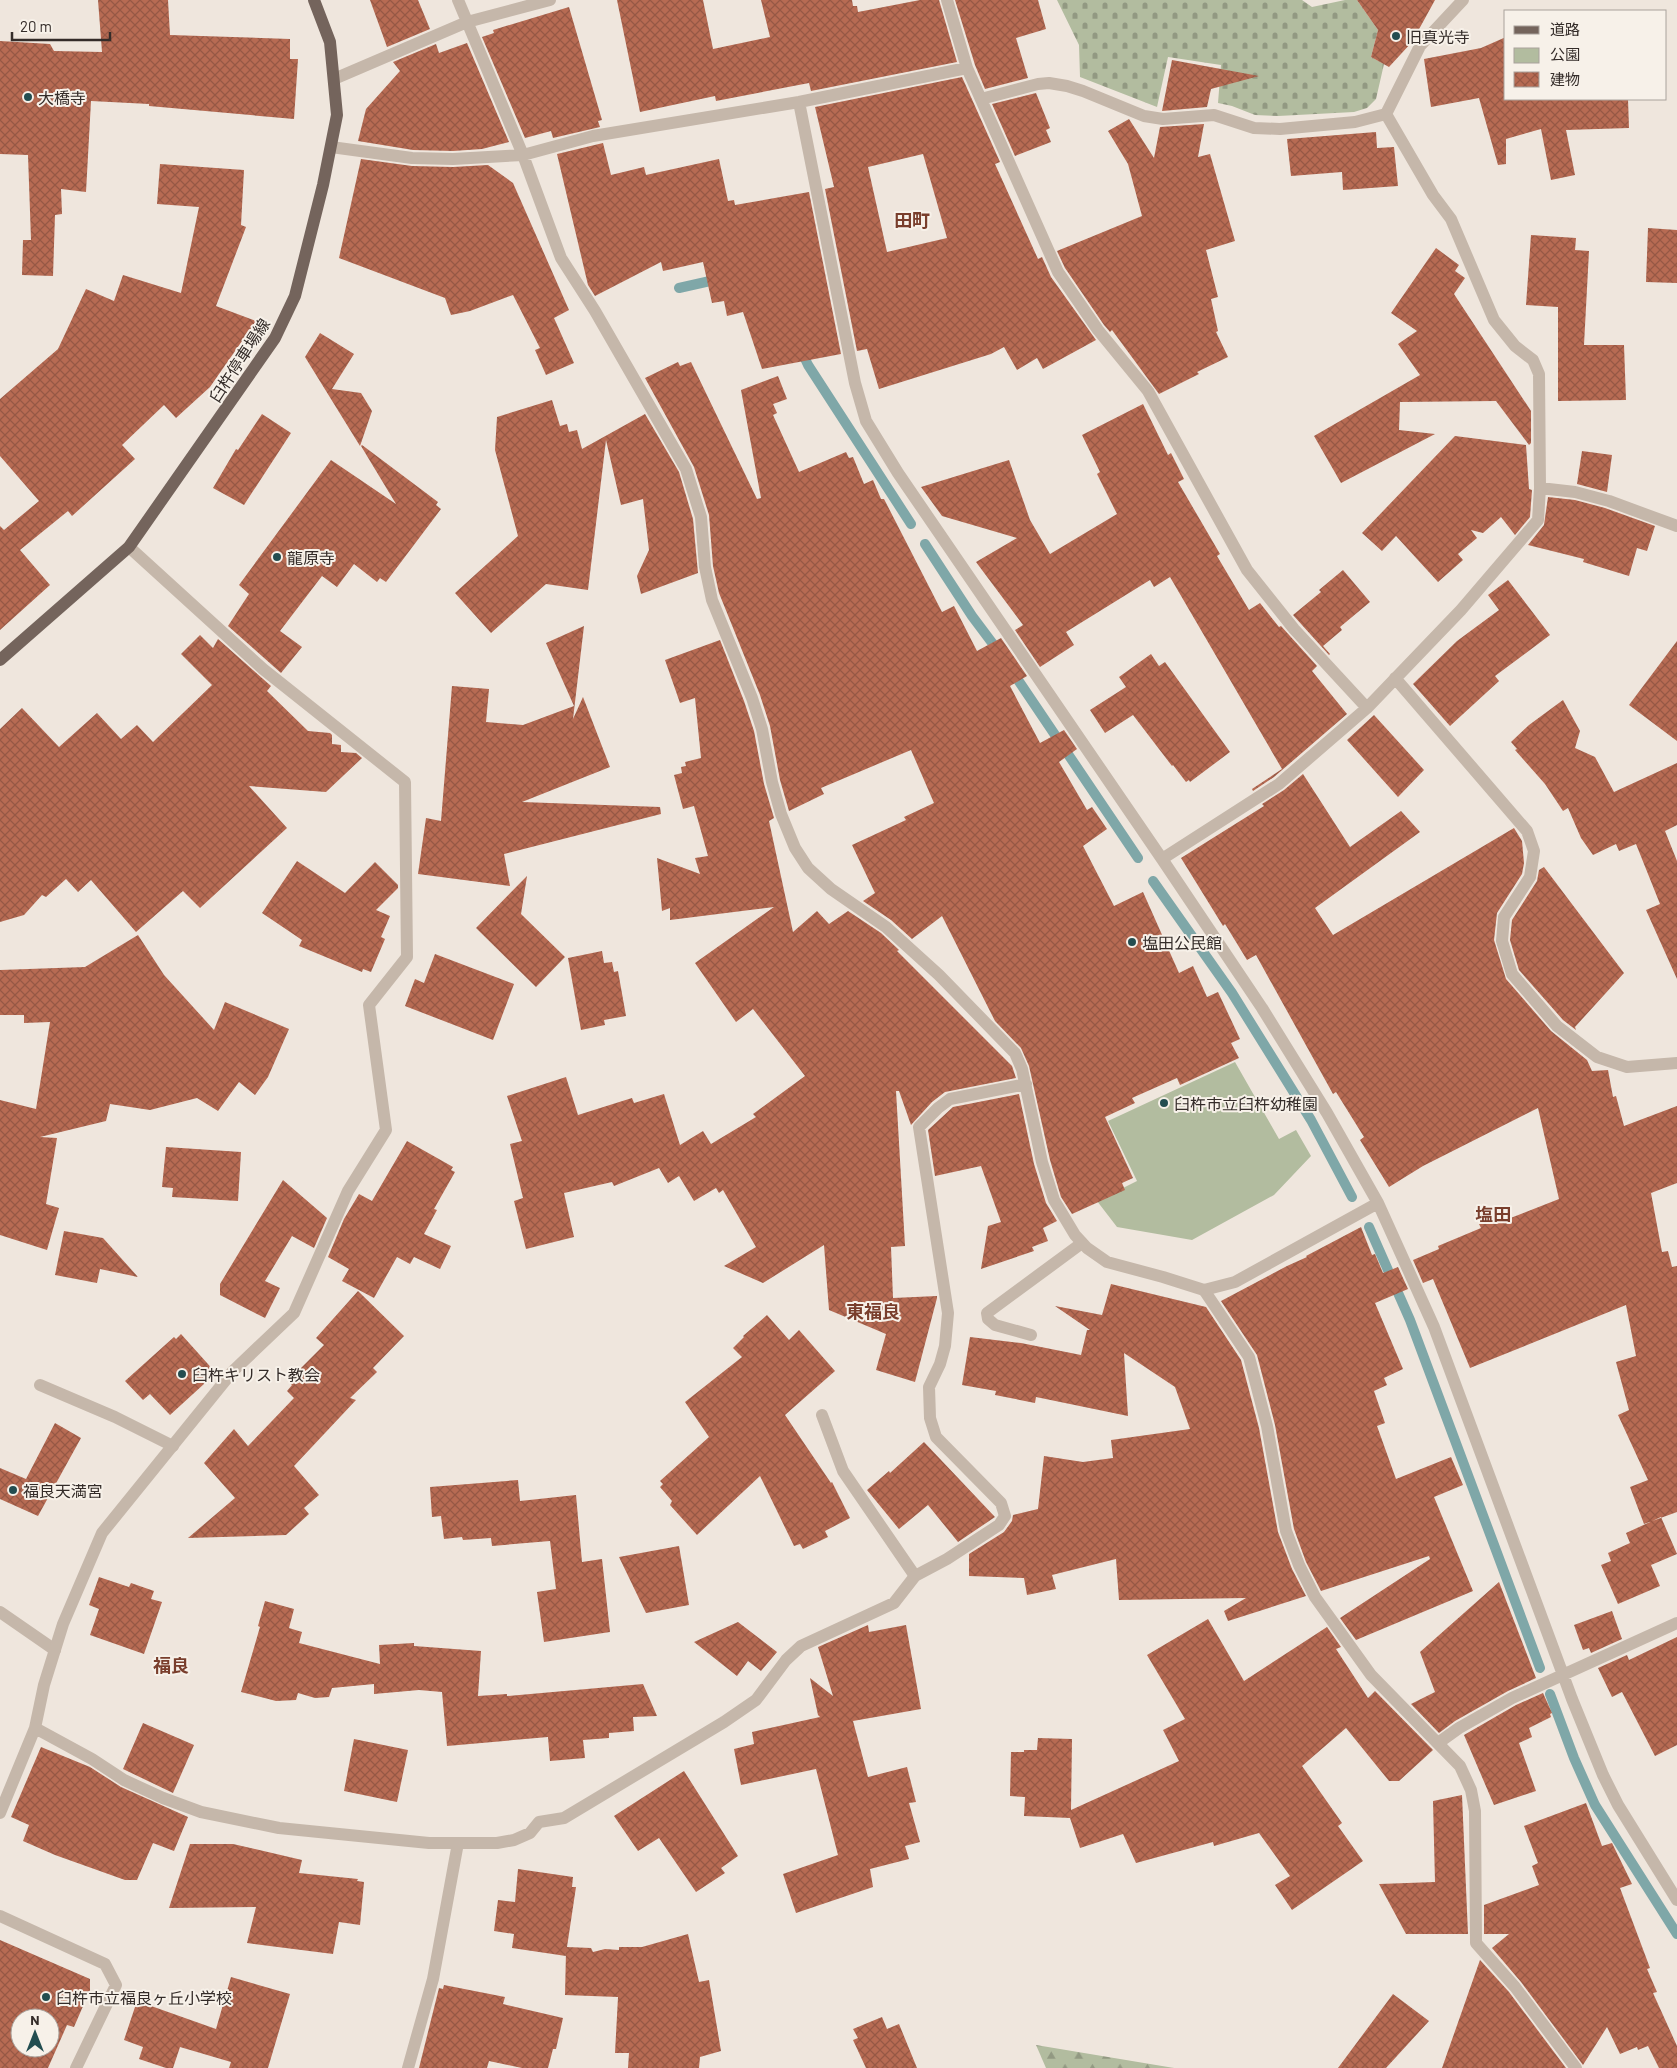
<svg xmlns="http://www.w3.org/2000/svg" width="1677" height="2068" font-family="Barlow,'Noto Sans JP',sans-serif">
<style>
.green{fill:#b2bc9f}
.forest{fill:url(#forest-firs)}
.cemetery{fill:url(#cemetery-stones)}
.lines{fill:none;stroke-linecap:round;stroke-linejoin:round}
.stream{stroke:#7fa7a8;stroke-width:10}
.building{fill:url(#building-cross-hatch);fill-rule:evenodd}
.lane{stroke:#c5b7aa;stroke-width:12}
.street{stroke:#c5b7aa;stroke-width:12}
.primary{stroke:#74645c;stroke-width:12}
.poi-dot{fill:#234d50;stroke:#f7f1e9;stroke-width:2}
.labels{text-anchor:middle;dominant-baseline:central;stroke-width:4;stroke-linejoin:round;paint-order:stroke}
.poi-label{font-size:16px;fill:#342c29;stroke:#f7f1e9;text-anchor:start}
.street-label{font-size:16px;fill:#342c29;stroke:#f7f1e9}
.neighbourhood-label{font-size:18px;font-weight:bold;fill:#793e2c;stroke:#f7f1e9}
</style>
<defs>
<pattern id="forest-firs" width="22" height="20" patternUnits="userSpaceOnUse" patternTransform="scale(1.25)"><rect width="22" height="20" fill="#b2bc9f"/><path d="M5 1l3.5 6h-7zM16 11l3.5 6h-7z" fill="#929982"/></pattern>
<pattern id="cemetery-stones" width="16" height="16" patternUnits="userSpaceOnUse" patternTransform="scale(1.25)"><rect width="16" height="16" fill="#b2bc9f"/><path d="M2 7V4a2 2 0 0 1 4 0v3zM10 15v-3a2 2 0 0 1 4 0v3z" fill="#929982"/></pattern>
<pattern id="building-cross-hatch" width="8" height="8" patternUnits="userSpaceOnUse" patternTransform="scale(1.25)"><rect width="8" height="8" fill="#b76b53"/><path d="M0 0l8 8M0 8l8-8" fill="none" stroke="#965845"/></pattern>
</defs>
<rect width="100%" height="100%" fill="#efe6dd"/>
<path class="green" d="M1235,1062L1279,1139L1296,1130L1311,1156L1274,1195L1192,1240L1117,1227L1097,1201L1137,1181L1108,1121Z"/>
<path class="forest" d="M1036,2045L1174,2068H1046Z"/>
<path class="cemetery" d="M1057,0H1302L1312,7L1345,0H1357L1378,30L1371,57L1384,64L1376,99L1367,108L1354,112L1278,116L1255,115L1232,106L1218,103L1221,65L1168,57L1157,107L1080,77L1079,45Z"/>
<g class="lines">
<path class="stream" d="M679,288L719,279
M801,350L808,365L911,524
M925,544L972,616L999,652
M1014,674L1138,858
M1153,881L1232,993L1311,1120L1352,1197
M1369,1227L1410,1320L1540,1668
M1550,1694L1574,1758L1595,1805L1677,1934"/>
</g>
<path class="building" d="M98,0H168L170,35L290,39V59H298L294,119L149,106V104L91,101L86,192L61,189L62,214L55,215L53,276L22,275L23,240H31L28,155L0,154V41L50,44L54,51L102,52Z
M370,0H418L430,29L387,47Z
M617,0H703L713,49L770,37L761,0H852L853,6H857L858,12L920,0H939L957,62L811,91L809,83L716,101L715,96L640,112Z
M955,0H1038L1046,29L1016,38L1028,78L985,89L975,65Z
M1357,0H1435L1412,42L1389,67L1371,57L1378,30Z
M569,7L602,120L598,121L600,127L553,138L551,131L525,138L482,37L494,33L493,30Z
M1506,37V99H1628L1629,128L1566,130L1575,175L1551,180L1541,129L1506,139V164L1498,165L1479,98L1431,107L1424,59L1481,48Z
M467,43L509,142L482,149L453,151L413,150L358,141L366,109L400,71L393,62L436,44L439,53Z
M1172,60L1259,76L1211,89L1207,107L1162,111Z
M962,77L1000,162L995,164L1038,259L1042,257L1051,277L1096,340L1043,369L1037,358L1017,370L1004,347L991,354L879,389L867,349L857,351L825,189L834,187L815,107ZM923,154L947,238L887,252L868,167Z
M1036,93L1050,128L1046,130L1051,142L1015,156L992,104Z
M1129,119L1154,158L1160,127L1204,124L1198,157L1210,154L1235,241L1206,250L1218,297L1211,299L1218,331L1216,332L1228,357L1197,372L1199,374L1159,394L1112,330L1110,332L1104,325L1065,268L1057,251L1142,216L1128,164L1108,131Z
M1376,132L1377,148L1394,147L1398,186L1343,190L1342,172L1291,176L1287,139Z
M603,143L611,175L644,167L646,175L719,159L728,201L734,200L735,205L809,192L841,354L762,369L743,312L727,316L724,301L712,303L703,262L663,271L661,262L595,296L588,285L557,154Z
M361,159L412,166L453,167L488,165L513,183L569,310L554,318L574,363L546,375L535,350L540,348L513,295L470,311L451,315L445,298L339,258Z
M160,164L244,170L241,225L246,227L216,306L256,321L210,387L176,418L164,405L122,445L135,459L72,516L68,511L20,550L50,585L0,630V526L4,530L39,501L0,456V399L58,349L86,289L114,301L123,275L181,293L199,207L157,204Z
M1648,228L1677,230V283L1646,282Z
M1531,235L1576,238L1575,250L1589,251L1584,345H1624L1626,400L1558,401V307L1526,305Z
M1436,248L1459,265L1455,271L1465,278L1454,294L1531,411V443L1529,445L1496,401L1400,402L1399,430L1435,434L1341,483L1314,436L1420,375L1398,344L1417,331L1391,313Z
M320,333L354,354L332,389L361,393L372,411L360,446L305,357Z
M678,362L680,366L691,362L757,499L761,498L741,390L778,376L787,399L773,404L777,413L773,415L799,472L846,452L849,458L853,457L864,484L873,480L881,499H884L942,612L954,606L977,651L1001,638L1027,676L1010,686L1040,743L1064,730L1077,749L1059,762L1087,810L1092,807L1107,829L1083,846L1114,906L1143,892L1179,973L1193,966L1207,997L1218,992L1240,1039L1231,1043L1239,1058L1180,1085L1177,1078L1132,1098L1135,1103L1105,1117L1133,1178L1122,1183L1125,1190L1072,1214L1061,1197L1050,1160L1029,1066L1021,1048L995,1021L942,916L912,939L891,920L863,901L875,893L852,845L906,820L904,817L934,803L911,750L821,788L824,794L789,811L780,780L770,726L760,695L719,593L713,566L709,515L694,467L645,378Z
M552,400L560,426L567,424L569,432L577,430L582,449L645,414L679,472L693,519L698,573L641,594L637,576L649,550L643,499L621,505L606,440L588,590L546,584L491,633L455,593L518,536L495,450L497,417Z
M1143,404L1168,455L1171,453L1184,479L1178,482L1220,554L1217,556L1249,610L1260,603L1279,627L1281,626L1317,666L1312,671L1347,714L1274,777L1253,791L1252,789L1282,769L1170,577L1154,587L1150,580L1066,632L1074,645L1040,667L1015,630L1023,625L976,562L1017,538L942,516L921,487L1009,460L1030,520L1050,554L1117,514L1097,474L1100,472L1082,435Z
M262,414L291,433L244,505L213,488L236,449L238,450Z
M1455,436L1526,445L1529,489L1532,490L1530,517L1515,535L1501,517L1483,533L1471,530L1477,538L1458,554L1463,560L1438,582L1396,536L1382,551L1362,533Z
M362,445L438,502L436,505L441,509L386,582L380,578L377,582L354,564L337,587L322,576L280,631L302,647L281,673L228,626L249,594L239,585L331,460L396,504L361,446Z
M1582,451L1612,455L1607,492L1577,484Z
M1548,497L1575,500L1605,508L1655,526L1647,551L1637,548L1629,576L1583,562L1584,559L1528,545L1544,525Z
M1343,570L1370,602L1340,627L1342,630L1323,646L1330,654L1329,655L1293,615L1321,592L1319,590Z
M1508,580L1550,635L1495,676L1499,681L1450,726L1413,684L1457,641L1499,610L1488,595Z
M584,626L573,719L583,697L610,767L522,802L660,807L661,814L504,854L510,886L418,874L426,818L441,821L452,686L489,689L486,722L523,725L574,706L546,643Z
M200,635L213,648L218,639L271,686L267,691L308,731L330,733L332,735V744L341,745V752L356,753L362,758L326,792L249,786L287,828L200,908L183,891L136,932L91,880L78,892L66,879L46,897L42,895L24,915L0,922V729L22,708L59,747L97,713L121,739L137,725L153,742L212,685L181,654Z
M720,640L744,701L754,731L764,784L774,818L769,821L793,932L817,911L829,924L848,911L881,933L899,950L897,951L1012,1066L1016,1078L945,1092L932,1102L911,1125L899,1091H896L905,1246L891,1247L893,1298L937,1296V1298L915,1382L876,1370L886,1334L829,1310L824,1245L763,1283L724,1266L756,1247L723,1190L719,1193L716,1188L694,1201L679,1176L668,1183L659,1168L614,1186L612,1182L564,1193L574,1237L526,1249L514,1201L523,1198L510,1144L522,1141L507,1096L566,1077L578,1115L632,1098L634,1103L664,1094L680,1145L703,1131L711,1144L756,1117L753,1114L805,1076L753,1009L736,1022L695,963L774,907L670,920V908L662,911L657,858L700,874L695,858L708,856L694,806L683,809L674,775L682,773L681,767L686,766L685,762L701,758L695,698L680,703L665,660Z
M1677,641V741L1629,705Z
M1151,654L1159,666L1165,662L1230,752L1190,782L1189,780L1186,782L1173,765L1172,766L1133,715L1105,733L1090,710L1126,687L1119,677Z
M1563,700L1580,731L1575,748L1595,757L1614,792L1677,763V825L1665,831L1677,861V979L1646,910L1660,904L1636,844L1619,851L1616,844L1593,855L1581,838L1568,808L1563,811L1545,784L1515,750L1517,749L1511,742L1529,725Z
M1374,715L1424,770L1398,797L1347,740Z
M1303,774L1350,847L1401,811L1420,832L1315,908L1333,935L1514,828L1522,841L1524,863L1522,874L1497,913L1494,940L1506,979L1551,1031L1587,1060L1592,1071L1608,1070L1613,1097L1616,1096L1624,1126L1677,1106V1183L1651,1193L1662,1252L1668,1251L1672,1267L1677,1266V1512L1644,1524L1630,1487L1648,1480L1618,1415L1629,1410L1616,1362L1636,1356L1626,1305L1470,1368L1433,1279L1423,1283L1413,1260L1439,1249L1438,1246L1481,1228L1479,1224L1506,1214L1508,1219L1559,1199L1538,1108L1423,1166L1389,1187L1360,1140L1364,1137L1336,1092L1333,1094L1256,955L1247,960L1225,924L1223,926L1181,858L1264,806L1262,804L1284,790Z
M297,861L345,893L375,862L398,885V888L376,910L390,916L381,937L385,939L371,972L363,969L362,972L299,946L302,940L262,913Z
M1544,867L1624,973L1575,1027L1576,1030L1563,1020L1519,970L1510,940L1512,920L1537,881L1539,870Z
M527,876L521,914L565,957L536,987L476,928Z
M138,935L164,975L214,1030L225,1002L289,1029L268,1077L255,1095L239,1082L218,1111L197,1098L150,1110L110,1104L106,1121L40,1137L57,1138L46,1204L59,1208L47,1250L0,1235V1100L36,1109L50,1022L24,1023V1015H0V970L85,967Z
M602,951L604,963L612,962L614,972L618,971L626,1016L604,1020L605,1025L581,1030L568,958Z
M435,954L514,984L493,1040L405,1006L415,979L424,983Z
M1019,1094L1034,1164L1046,1203L1057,1221L1043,1228L1048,1241L1032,1247L1034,1251L981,1269L988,1226L1001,1222L981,1166L935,1176L928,1130L953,1107Z
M407,1141L453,1167L451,1170L455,1172L434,1209L437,1210L424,1234L451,1246L440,1269L414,1257L410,1264L397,1257L374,1298L342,1281L349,1269L328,1257L344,1219L359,1194L372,1201Z
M166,1147L241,1152L238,1201L172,1197L173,1188L162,1187Z
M283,1180L327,1218L314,1248L292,1236L265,1281L280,1288L265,1318L220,1295V1284Z
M1361,1227L1372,1255L1375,1254L1383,1273L1398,1267L1408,1289L1375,1303L1403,1369L1384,1378L1387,1385L1374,1391L1385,1423L1377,1426L1396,1479L1451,1457L1463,1485L1434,1497L1473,1591L1356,1640L1340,1618L1430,1559L1429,1556L1321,1591L1306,1562L1294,1529L1275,1425L1257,1355L1221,1301L1287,1266L1307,1257L1306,1256Z
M64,1231L103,1238L138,1277L100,1269L97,1283L55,1275Z
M1111,1284L1206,1307L1241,1360L1259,1428L1278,1532L1292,1569L1306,1596L1228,1621L1224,1611L1246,1598L1119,1600L1116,1559L1052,1575L1056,1589L1027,1595L1024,1578L969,1576V1554L1004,1532L1012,1521L1013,1515L1038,1509L1044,1456L1083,1462L1113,1458L1111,1440L1190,1429L1175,1387L1124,1353L1128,1416L1036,1397L1035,1403L995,1395L996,1391L962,1385L970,1337L1021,1343L1081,1355L1087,1330H1090L1055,1306L1102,1315Z
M358,1291L404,1336L373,1368L377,1372L350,1398L356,1400L294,1466L319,1495L304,1508L309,1514L286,1535L188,1538L235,1498L204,1463L234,1429L248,1446L294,1398L287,1391L292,1385L288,1381L324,1345L316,1338Z
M767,1315L789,1340L799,1330L835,1371L785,1415L831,1483L832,1482L850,1518L825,1531L828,1537L803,1549L800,1544L794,1546L760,1476L697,1535L670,1505L672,1501L660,1487L663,1484L660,1481L709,1437L685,1402L742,1357L733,1348L744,1337L743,1336Z
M181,1334L216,1373L170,1415L150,1394L143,1400L125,1381L174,1337L176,1339Z
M55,1423L81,1438L38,1516L0,1499V1468L26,1479Z
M924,1442L995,1517L958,1542L928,1505L899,1529L867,1490L889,1471L890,1473Z
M518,1480L520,1501L576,1495L582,1562L602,1559L610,1632L544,1642L537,1592L556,1589L550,1541L492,1546L491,1538L463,1540L462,1537L444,1539L441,1516L432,1517L430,1487Z
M1661,1517L1677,1554L1651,1565L1660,1586L1618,1604L1601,1565L1611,1561L1608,1553L1630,1543L1626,1533Z
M679,1546L689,1605L646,1613L619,1557Z
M99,1577L129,1587L131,1583L154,1591L151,1599L162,1602L144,1654L90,1635L99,1609L89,1605Z
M1499,1582L1536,1678L1508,1691L1455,1721L1439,1733L1411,1704L1435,1692L1420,1652Z
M265,1601L294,1609L289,1628L302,1632L299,1643L380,1664L379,1645L414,1643V1646L481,1651L478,1696L507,1694V1696L643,1684L657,1716L633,1717L634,1731L609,1733V1738L583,1740L585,1758L550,1761L548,1737L447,1746L442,1692L419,1690L374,1694V1684L332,1688L329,1697L315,1698L298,1693L296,1700L276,1701L241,1692L260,1627L258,1626Z
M1612,1611L1622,1639L1591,1653L1589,1648L1583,1650L1574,1625Z
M1208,1619L1244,1681L1327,1627L1341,1647L1336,1649L1368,1698L1375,1691L1433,1750L1399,1781H1389L1346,1728L1302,1766L1342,1823L1338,1826L1363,1861L1292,1910L1275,1885L1290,1876L1259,1833L1214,1846L1213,1842L1136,1863L1123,1834L1080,1848L1070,1818L1024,1816L1025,1797L1010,1796L1011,1752H1024V1750H1037L1038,1738L1072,1739L1071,1810L1179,1761L1163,1730L1185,1719L1147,1655Z
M738,1622L777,1652L761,1671L748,1661L737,1676L694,1642Z
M868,1625L869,1632L906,1625L921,1709L853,1721L868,1777L907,1767L916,1802L909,1803L920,1842L905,1846L909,1859L870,1869L873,1887L796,1913L783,1874L838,1855L816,1769L741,1785L734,1749L754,1744L752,1732L820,1717L818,1715L810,1678L833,1696L818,1647Z
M1677,1637V1745L1655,1756L1622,1692L1612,1697L1598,1668L1627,1655L1629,1660Z
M1543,1693L1552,1713L1550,1714L1551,1717L1529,1728L1532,1737L1519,1743L1536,1791L1494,1805L1464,1735L1516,1705Z
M143,1723L194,1745L173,1793L123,1769Z
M354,1739L408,1750L397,1802L344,1791Z
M41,1747L90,1767L121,1787L188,1817L174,1851L153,1843L137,1880H125L55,1855L23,1841L29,1825L11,1817Z
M684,1771L738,1856L721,1868L725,1873L696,1892L659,1838L638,1851L614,1816Z
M1462,1795L1468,1934H1406L1379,1884L1435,1882L1433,1801Z
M1586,1803L1602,1846L1612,1843L1632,1884L1620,1888L1650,1968L1647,1969L1657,1992L1653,1993L1677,2046V2068H1659L1648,2046L1638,2050L1637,2047L1620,2054L1607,2027L1583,2065L1521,1982L1492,1948L1509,1934H1484V1905L1539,1885L1532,1866L1538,1863L1524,1826Z
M190,1844H233L302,1860L299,1873L358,1879L357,1881L364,1882L360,1925L339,1922L333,1954L247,1943L256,1907L169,1908Z
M518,1869L573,1877L572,1887H576L567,1947L591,1948L593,1952L605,1949L619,1950V1947H642L688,1934L699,1982L709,1980L721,2051L700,2057L699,2068H628L629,2053H615L618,1997L565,1995L566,1951V1956L512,1948L514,1934L494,1931L498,1900L515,1902Z
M0,1940L90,1979V1990L74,2027L67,2025L48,2068H0ZM20,2018H50V2048H20Z
M1480,1960L1509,1992L1566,2068H1442Z
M231,1977L290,1994L268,2068H229L231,2062L180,2047L173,2068H166L139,2059L143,2047L124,2040L137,2001L216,2029Z
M444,1985L505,1997L503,2004L563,2018L556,2049H553L548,2068H522L489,2061L487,2068H419L439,1988L443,1989Z
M1393,1994L1429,2021L1386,2068H1338Z
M882,2017L887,2029L899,2024L917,2068H866L853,2040L858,2038L853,2029Z"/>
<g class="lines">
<path class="lane" d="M1204,1290L1249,1357L1267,1426L1286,1531L1299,1565L1315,1597L1371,1675L1460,1766L1471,1790L1475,1811L1476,1943L1515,1987L1576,2068
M1031,1335L995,1325L988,1319L987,1313L1082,1243
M40,1385L115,1417L173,1446
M822,1415L843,1471L915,1576
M0,1612L55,1650"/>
<path class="street" d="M458,0L523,155L561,258L595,311L686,469L701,517L705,567L712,600L752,698L762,729L772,782L781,814L795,848L808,868L831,889L886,927L939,975L1015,1053L1022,1069L1042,1162L1054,1200L1075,1235L1087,1248L1107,1262L1163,1277L1204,1290L1235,1282L1378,1203
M947,0L967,68L1058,272L1098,330L1148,391L1247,570L1294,629L1367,708
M334,79L467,22L550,0
M981,99L1038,84L1049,83L1067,86L1083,91L1144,116L1163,119L1214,115L1254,128L1280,129L1355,122L1386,114
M799,102L855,383L866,421L898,473L1162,859L1262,1008L1327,1113L1378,1203L1434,1327L1572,1699L1603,1775L1618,1805L1677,1900
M1386,114L1420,46L1463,0
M331,147L412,158L453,159L523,155L593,136L799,102L967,68
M1540,488L1575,492L1609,501L1677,526
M1395,678L1527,831L1534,851L1530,877L1504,917L1502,941L1512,974L1557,1026L1597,1057L1627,1067L1677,1063
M1162,859L1279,784L1367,708L1461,610L1538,520L1540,488L1539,374L1533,360L1515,346L1494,320L1451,219L1433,195L1386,114
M35,1728L92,1759L124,1780L163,1798L201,1812L279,1828L429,1843H497L514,1840L530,1833L539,1822L564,1818L724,1722L756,1700L786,1660L801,1646L894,1603L915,1576L947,1559L999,1525L1005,1516L1001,1503L936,1437L930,1418L929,1387L940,1364L945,1346L948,1313L919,1127L938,1108L950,1099L1026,1084
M1438,1743L1459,1728L1512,1698L1677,1623
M0,1813L35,1728L44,1685L63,1624L102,1533L233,1371L294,1313L348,1191L386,1130L369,1005L407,957L405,782L263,669L129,547
M0,1916L105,1964L116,1985L76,2068
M408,2068L433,1979L458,1843"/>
<path class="primary" d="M0,660L129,547L275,338L295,296L323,185L337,115L330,42L314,0"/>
</g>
<g class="poi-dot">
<circle cx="1396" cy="36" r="5"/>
<circle cx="28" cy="97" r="5"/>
<circle cx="277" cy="557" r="5"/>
<circle cx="1132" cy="942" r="5"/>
<circle cx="1164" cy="1103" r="5"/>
<circle cx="182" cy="1374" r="5"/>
<circle cx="13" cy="1490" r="5"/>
<circle cx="46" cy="1997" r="5"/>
</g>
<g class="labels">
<g class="poi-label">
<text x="1406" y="36">旧真光寺</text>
<text x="38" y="97">大橋寺</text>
<text x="287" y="557">龍原寺</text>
<text x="1142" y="942">塩田公民館</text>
<text x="1174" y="1103">臼杵市立臼杵幼稚園</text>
<text x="192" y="1374">臼杵キリスト教会</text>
<text x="23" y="1490">福良天満宮</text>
<text x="56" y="1997">臼杵市立福良ヶ丘小学校</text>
</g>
<g class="street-label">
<text transform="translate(239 360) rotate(-57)">臼杵停車場線</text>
</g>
<g class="neighbourhood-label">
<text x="912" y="220">田町</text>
<text x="1493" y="1214">塩田</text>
<text x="873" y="1311">東福良</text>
<text x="171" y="1665">福良</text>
</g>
</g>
<rect x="1504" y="10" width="162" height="90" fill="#f7f1e9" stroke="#a9a29c"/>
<rect x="1514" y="26" width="25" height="8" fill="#74645c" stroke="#a9a29c"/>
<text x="1550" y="35" font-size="15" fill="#342c29">道路</text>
<rect x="1514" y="48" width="25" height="15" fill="#b2bc9f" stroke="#a9a29c"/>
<text x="1550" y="60" font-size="15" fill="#342c29">公園</text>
<rect x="1514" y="72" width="25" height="15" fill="url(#building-cross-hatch)" stroke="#a9a29c"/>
<text x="1550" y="85" font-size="15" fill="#342c29">建物</text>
<g transform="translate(35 2033)"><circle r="24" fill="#f7f1e9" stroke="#a9a29c"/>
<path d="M0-4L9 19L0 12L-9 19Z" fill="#234d50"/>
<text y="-8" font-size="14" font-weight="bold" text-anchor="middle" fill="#342c29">N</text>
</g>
<path d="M12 32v8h98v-8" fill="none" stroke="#342c29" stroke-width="2.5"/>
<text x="20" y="32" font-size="15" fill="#342c29" stroke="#f7f1e9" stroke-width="4" paint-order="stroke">20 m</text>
</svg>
